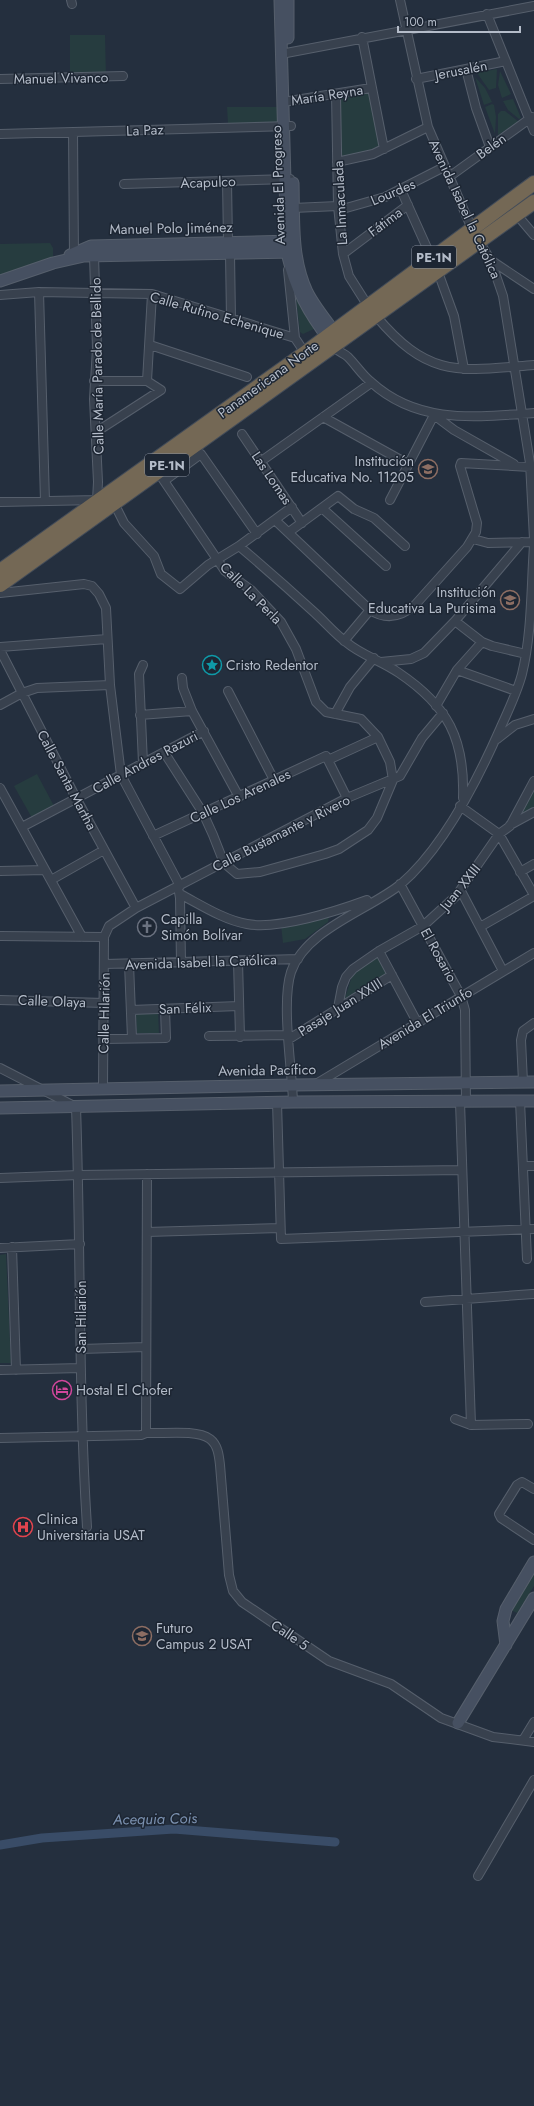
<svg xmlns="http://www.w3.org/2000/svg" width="534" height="2106" font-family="Jost,sans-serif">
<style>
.green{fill:#263c3f}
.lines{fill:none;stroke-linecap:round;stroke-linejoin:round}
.canal{stroke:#394c67;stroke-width:9}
.street-casing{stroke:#565f6c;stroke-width:10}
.secondary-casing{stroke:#565f6c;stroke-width:13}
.highway-casing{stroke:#434c59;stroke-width:16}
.street{stroke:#38414e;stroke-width:8}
.secondary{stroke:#465061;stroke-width:11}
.highway{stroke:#746855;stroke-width:14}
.labels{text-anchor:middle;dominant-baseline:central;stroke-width:3;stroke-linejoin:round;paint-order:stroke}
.shield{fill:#1d2633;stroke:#878f9c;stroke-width:1}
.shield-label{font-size:13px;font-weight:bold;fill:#b4bcc9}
.street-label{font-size:14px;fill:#b4bcc9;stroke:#1d2633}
.poi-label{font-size:14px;fill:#b4bcc9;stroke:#1d2633;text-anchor:start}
.water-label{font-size:15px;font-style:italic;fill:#7c92b1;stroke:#1d2633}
</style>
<rect width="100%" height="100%" fill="#242f3e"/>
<path class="green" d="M70,35H105L106,77H70Z
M497,69L496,88L489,90L477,73Z
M500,71L511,94L502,98L498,85Z
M475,77L485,88L492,102L484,105Z
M369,91L373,115L381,147L361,155L340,158L338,96Z
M513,99L521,118L519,119L508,110L503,101Z
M492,104L494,105L496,117L495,134L485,107Z
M227,107H282L284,124H228Z
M501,111H505L519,122L498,135V114Z
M50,243L53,248V257L0,275V244Z
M295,291L315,326L314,329L303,334L300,332Z
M37,774L54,806L32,818L14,786Z
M534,791V809L519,816Z
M329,917L328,922L305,939L283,943L281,925Z
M379,955L389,974L344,1001L353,973Z
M158,1011L159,1033H137L136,1014Z
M6,1254L11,1363H0V1255Z
M534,1573V1586L517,1613L511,1610Z"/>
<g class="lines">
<path class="canal" d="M0,1845L42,1838L174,1829L335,1842"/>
<g class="street-casing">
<path id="street" d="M71,0L72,4
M400,0L428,127L472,229L491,261L503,296L530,463L534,539
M487,14L534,131
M362,37L384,149
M281,54L534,6
M466,69L476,108L490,147
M0,79L123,76
M416,79L506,61
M336,94L338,206L343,254L349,276L368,306
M283,102L371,88
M73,132L74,257
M0,134L291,126
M337,162L373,154L428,127
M449,177L532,117
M227,181L228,242
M124,184L290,179
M401,190L432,259
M293,208L338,206
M339,210L385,197L444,167
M517,215L534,235
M230,254L231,319
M343,254L408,205
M492,261L534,289
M288,270L295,338
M438,272L454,316L464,369
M39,292L45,501
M0,295L39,292L152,294L295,338L305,353
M376,316C429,379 459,371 534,365
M150,345L247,377
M334,347C338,352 344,353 348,357C356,365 362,375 371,382C418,425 476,417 534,413
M94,381H147L161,390L96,432
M147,381L152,294
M323,417L408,464
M242,434L302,523
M260,462L371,383
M158,472L225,571L251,590L281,622L296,649L316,702L326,712L361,719L378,737L390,762L393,780L377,818L368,830L339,849L325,854L260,872L237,874L224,863L213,835L203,813L164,752
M164,481L201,454L257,534
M390,500L434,415L454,430L514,464
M0,502L97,500L98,482L94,399L97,348L94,256
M114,503L124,523L154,556L161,574L180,589L208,565L239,546L292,507
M322,508L386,566
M275,520L370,610C386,620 401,617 415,605L467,547L476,532L477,523L460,466L461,463L530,467
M289,532L338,496L354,509L374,518L405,546
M473,539L488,543L534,542
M239,546C265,568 290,590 315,613C325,622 335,634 346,642C361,655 382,661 399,673C448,706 465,739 463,798
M0,593L84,584L92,586L99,594L106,608L110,685L121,775L180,886
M455,621L482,642L492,646L526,654
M344,641L370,610
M0,647L107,639
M0,650L76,798L136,908
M381,662L411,659L424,653L455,621L522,542
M457,670L516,691
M182,678L183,688L192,711L239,797
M228,691L274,780
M0,705L22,693L37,688L110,685
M436,706L457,670L482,642
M335,714L350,687L374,658
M140,715L192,711
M497,739L515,725L534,719
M328,760L378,737
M143,763L139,674L143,665
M0,788L82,937
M460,806L499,834L534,895
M510,825L534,812
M22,827L204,731
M153,836L326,756L347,798
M0,871L45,870
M520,872L534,864
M51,880L104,850
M400,884L461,996L465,1010L466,1102
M461,891L503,971
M179,892L180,898L181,963
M180,894C201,905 224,920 247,924C278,930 337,911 367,900
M480,927L534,896
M0,936L104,937
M379,951L417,1022
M238,961L240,1037
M105,964L298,959
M129,964L132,1038
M0,1000L104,1003
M338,1008L342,987L346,977L353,969L379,951L423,926L456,896L499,834L510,826L534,781
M131,1010L239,1006
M209,1036L289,1035
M104,1039L166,1038L165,1009
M289,1039L392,975
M0,1068L76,1107C81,1247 78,1387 87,1527
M523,1082L521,1040L523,1031L534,1023
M316,1084L534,953
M103,1088L104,937L109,926L136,908L347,798L400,776L422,738L443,713
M520,1101L527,1259
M277,1102L281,1239L534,1229
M293,1102C292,1068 281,1003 291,972C306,929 369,910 401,884C443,848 478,779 500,729C508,711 517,693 522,674C532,633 531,588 534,545
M460,1102L471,1425
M523,1166H534
M0,1178L79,1175L462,1170
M147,1232L280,1228
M12,1247L16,1370
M0,1248L80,1244
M425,1302L533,1294
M81,1349L146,1347
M0,1370L81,1368
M455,1419L471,1425L528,1424
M146,1433L147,1174
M0,1438L141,1435L146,1433C163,1434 196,1429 210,1439C218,1445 219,1456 220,1465L229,1575L233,1591L242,1602L329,1661L391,1684L441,1718L493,1737L534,1742
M534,1489L522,1482L517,1485L499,1514L501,1518L534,1540
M523,1740L534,1722
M478,1876L534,1780"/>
</g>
<g class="secondary-casing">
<path id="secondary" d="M280,0L287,253C296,290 308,312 331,342
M288,0V38
M293,183C294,220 291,258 307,292C315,308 328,323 339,338
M70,255L91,246L293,241
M0,281L53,263L84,256L294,252
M0,1091L293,1085L534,1082
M0,1108L293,1102L534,1101
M506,1645L503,1621L506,1609L534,1562
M458,1723L534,1598"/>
</g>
<g class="highway-casing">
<path id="highway" d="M0,571L305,353L534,183
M0,585L534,202"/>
</g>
<use href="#street" class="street"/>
<use href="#secondary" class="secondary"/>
<use href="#highway" class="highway"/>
</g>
<defs>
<g id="school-ring" transform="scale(1)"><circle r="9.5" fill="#1d2633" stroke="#8d6e63" stroke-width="1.5"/><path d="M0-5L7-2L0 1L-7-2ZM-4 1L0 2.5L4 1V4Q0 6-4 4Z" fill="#8d6e63"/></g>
<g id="sight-ring" transform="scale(1)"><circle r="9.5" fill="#1d2633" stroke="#0f9aa8" stroke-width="1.5"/><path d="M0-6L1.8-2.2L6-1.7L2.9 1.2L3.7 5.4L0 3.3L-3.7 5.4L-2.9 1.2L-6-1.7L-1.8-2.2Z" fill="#0f9aa8"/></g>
<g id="church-ring" transform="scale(1)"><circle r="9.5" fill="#1d2633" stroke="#6b7280" stroke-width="1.5"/><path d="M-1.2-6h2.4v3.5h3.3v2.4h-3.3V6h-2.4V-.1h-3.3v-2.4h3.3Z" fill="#6b7280"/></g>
<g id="hotel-ring" transform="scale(1)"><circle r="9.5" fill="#1d2633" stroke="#d1479c" stroke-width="1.5"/><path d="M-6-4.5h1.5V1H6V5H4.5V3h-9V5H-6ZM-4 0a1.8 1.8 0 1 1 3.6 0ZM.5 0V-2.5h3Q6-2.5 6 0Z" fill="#d1479c"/></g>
<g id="hospital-ring" transform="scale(1)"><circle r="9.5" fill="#1d2633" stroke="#e0444e" stroke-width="1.5"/><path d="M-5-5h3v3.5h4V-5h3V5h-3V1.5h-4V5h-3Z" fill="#e0444e"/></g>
<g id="university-ring" transform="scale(1)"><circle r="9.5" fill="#1d2633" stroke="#8d6e63" stroke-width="1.5"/><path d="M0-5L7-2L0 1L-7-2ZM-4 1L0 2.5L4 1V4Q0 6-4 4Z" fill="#8d6e63"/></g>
</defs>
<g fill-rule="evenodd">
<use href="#school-ring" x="428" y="469"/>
<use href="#school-ring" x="510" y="600"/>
<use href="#sight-ring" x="212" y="665"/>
<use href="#church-ring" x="147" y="927"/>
<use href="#hotel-ring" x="62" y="1390"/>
<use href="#hospital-ring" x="23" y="1527"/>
<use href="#university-ring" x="142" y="1636"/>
</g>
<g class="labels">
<g class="shield">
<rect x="412" y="246" width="44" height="22" rx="3"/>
<rect x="145" y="454" width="44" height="22" rx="3"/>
</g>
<g class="shield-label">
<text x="434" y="257">PE-1N</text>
<text x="167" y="465">PE-1N</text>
</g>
<g class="street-label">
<text transform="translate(461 70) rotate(-11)">Jerusalén</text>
<text transform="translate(61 78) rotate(-1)">Manuel Vivanco</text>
<text transform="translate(327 95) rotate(-9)">María Reyna</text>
<text transform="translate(145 130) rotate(-2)">La Paz</text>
<text transform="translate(491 146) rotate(-36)">Belén</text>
<text transform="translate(208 182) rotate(-2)">Acapulco</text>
<text transform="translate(278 185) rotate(-92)">Avenida El Progreso</text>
<text transform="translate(393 192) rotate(-23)">Lourdes</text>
<text transform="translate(340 203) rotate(-93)">La Inmaculada</text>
<text transform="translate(465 209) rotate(65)">Avenida Isabel la Católica</text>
<text transform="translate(385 222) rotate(-37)">Fátima</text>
<text transform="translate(171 228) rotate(-1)">Manuel Polo Jiménez</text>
<text transform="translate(217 315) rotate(16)">Calle Rufino Echenique</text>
<text transform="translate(97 366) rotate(-91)">Calle María Parado de Bellido</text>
<text transform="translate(268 379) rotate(-36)">Panamericana Norte</text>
<text transform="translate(272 478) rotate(56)">Las Lomas</text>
<text transform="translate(251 593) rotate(45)">Calle La Perla</text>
<text transform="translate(145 762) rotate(-28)">Calle Andres Razuri</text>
<text transform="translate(67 780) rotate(62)">Calle Santa Martha</text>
<text transform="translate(240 796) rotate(-25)">Calle Los Arenales</text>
<text transform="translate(281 833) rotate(-27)">Calle Bustamante y Rivero</text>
<text transform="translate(460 887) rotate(-51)">Juan XXIII</text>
<text transform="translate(439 955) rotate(61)">El Rosario</text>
<text transform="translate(201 962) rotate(-2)">Avenida Isabel la Católica</text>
<text transform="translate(52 1001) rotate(2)">Calle Olaya</text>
<text transform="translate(340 1007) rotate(-32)">Pasaje Juan XXIII</text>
<text transform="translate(185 1008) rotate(-2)">San Félix</text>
<text transform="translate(104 1013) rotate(-89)">Calle Hilarión</text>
<text transform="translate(425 1018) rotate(-31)">Avenida El Triunfo</text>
<text transform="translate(267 1070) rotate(-1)">Avenida Pacífico</text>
<text transform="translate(81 1317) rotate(-90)">San Hilarión</text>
<text transform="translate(290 1635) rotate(34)">Calle 5</text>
</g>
<g class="poi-label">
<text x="414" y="461" text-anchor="end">Institución<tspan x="414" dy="16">Educativa No. 11205</tspan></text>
<text x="496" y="592" text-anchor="end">Institución<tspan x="496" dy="16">Educativa La Purisima</tspan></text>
<text x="226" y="665">Cristo Redentor</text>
<text x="161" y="919">Capilla<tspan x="161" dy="16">Simón Bolívar</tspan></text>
<text x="76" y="1390">Hostal El Chofer</text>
<text x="37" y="1519">Clinica<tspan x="37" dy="16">Universitaria USAT</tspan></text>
<text x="156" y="1628">Futuro<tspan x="156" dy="16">Campus 2 USAT</tspan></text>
</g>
<g class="water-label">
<text transform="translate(155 1819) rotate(-1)">Acequia Cois</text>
</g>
</g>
<path d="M398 26v6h122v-6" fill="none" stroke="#b4bcc9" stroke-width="2"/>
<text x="404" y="26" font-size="12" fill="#b4bcc9" stroke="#1d2633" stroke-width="3" paint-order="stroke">100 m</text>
</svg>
